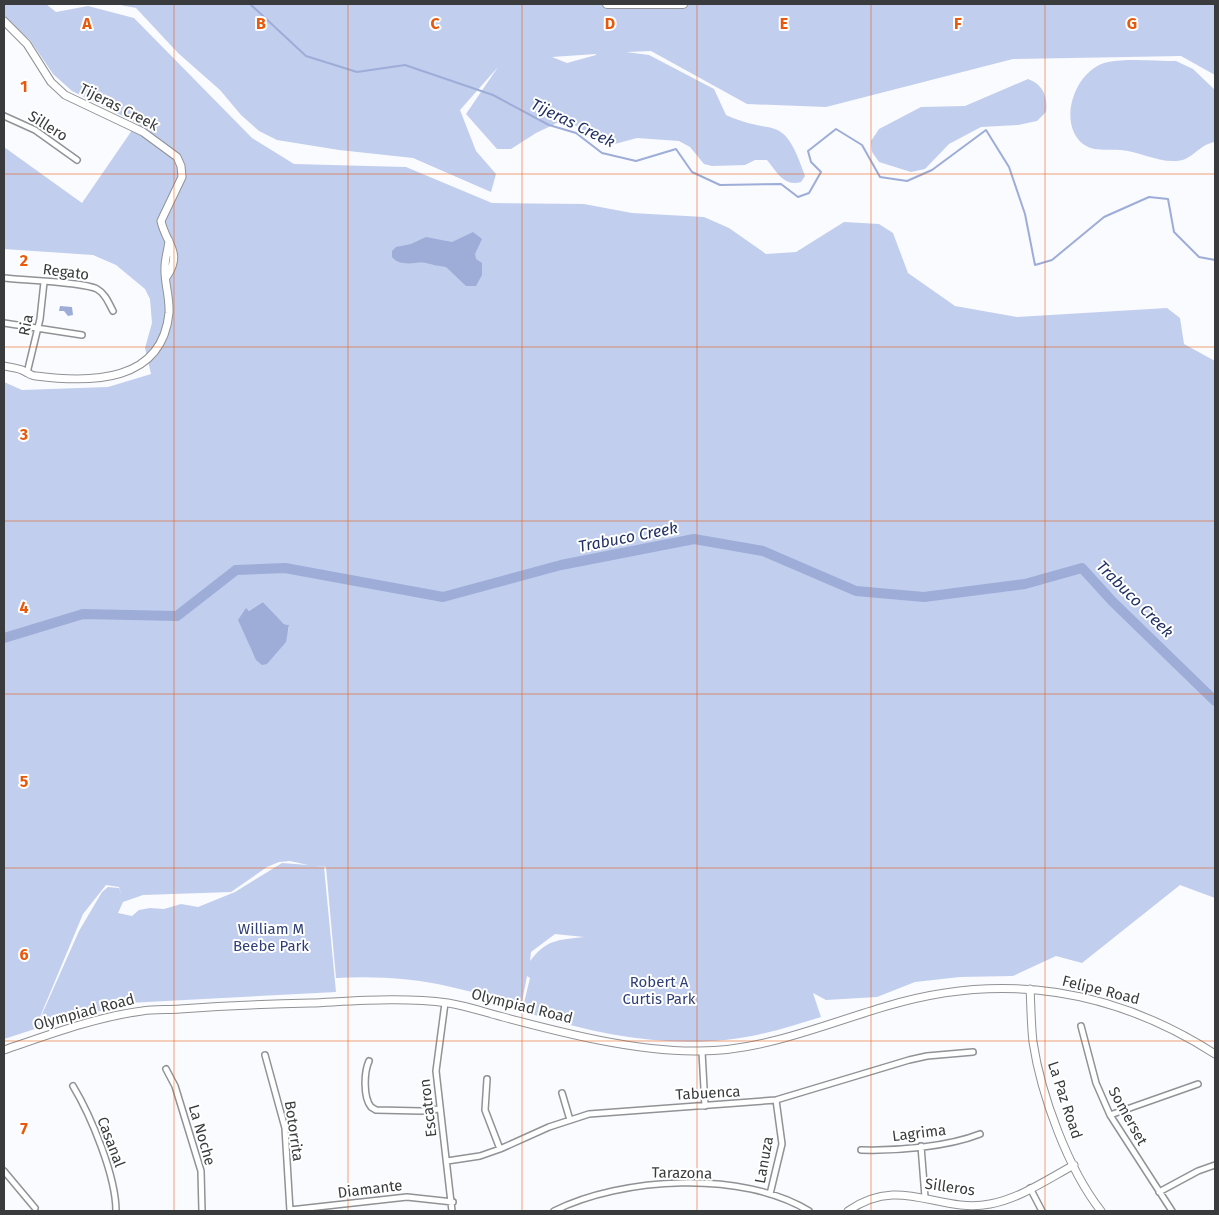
<svg xmlns="http://www.w3.org/2000/svg" width="1219" height="1215" font-family="'Fira Sans',sans-serif">
<style>
.green{fill:#c2ceee;fill-rule:evenodd}
.water{fill:#9dadd8}
.lines{fill:none;stroke-linecap:round;stroke-linejoin:round}
.stream{stroke:#9dadd8;stroke-width:2}
.river{stroke:#9dadd8;stroke-width:10}
.street-casing{stroke:#909295;stroke-width:8}
.secondary-casing{stroke:#909295;stroke-width:9}
.primary-casing{stroke:#909295;stroke-width:10}
.street{stroke:#fff;stroke-width:5}
.secondary{stroke:#fff;stroke-width:7}
.primary{stroke:#fff;stroke-width:8}
.grid{fill:none;stroke:#e8590c;stroke-width:1;stroke-opacity:0.55}
.labels{text-anchor:middle;dominant-baseline:central;stroke-width:4;stroke-linejoin:round;paint-order:stroke}
.street-label{font-size:15px;fill:#3a3b3c;stroke:#fff}
.park-label{font-size:15px;fill:#2f3f76;stroke:#fff}
.water-label{font-size:16px;font-style:italic;fill:#223166;stroke:#fff}
.grid-label{font-size:16px;text-anchor:middle;font-weight:bold;fill:#e8590c;stroke:#fff;stroke-width:4;stroke-linejoin:round;paint-order:stroke}
</style>
<rect width="100%" height="100%" fill="#fafbfe"/>
<path class="green" d="M4,4H46L56,12L88,6L134,18L252,138L294,164L406,167L492,203L584,204L632,213L704,217L729,228L766,254L796,252L844,222L879,224L893,233L908,273L955,306L1017,317L1167,308L1180,318L1184,344L1215,361V898L1180,885L1082,963L1056,956L1013,976L960,977L915,982L877,997L826,1000L813,993L821,1017C789,1027 757,1037 725,1040C656,1047 587,1032 522,1011L530,978L527,976L522,1002C497,1000 475,992 451,987C413,978 375,976 336,978L326,867L316,866L324,867L336,992L128,1003L35,1030L79,931L102,892L108,887L119,888L122,898L119,887L106,885L83,914L35,1029L4,1039V382L22,390L108,387L151,374L145,348L152,323L150,299L145,289L116,265L93,255L4,249V147L82,203L137,123L72,91L53,74L30,40L4,17ZM263,602L284,624L289,625L288,632L253,653L240,623L246,609L249,611ZM290,861L308,865L282,863L235,892L198,907L181,904L164,909L150,908L139,910L132,916L118,913L123,902L143,895L231,892L267,867L279,862ZM555,934L584,937C558,940 547,939 530,961L531,952Z
M115,4H1215V75L1181,56L1013,59L826,107L747,104L651,51L626,52L649,55L714,89L726,115C776,138 782,110 805,176L801,182C784,187 777,172 767,160H755L745,165L712,166L704,164L690,147L679,141L637,138L611,145L599,143L579,127L569,123H557L536,133L511,149H497L466,114L498,67L460,110L476,151L496,174L491,192L413,158L339,150L277,140L259,131L241,115L220,90L178,53L136,8ZM596,55L567,63L552,57L596,54Z
M1176,61L1193,69L1215,90V142C1199,144 1192,161 1176,161C1156,162 1139,151 1120,150C1107,149 1094,152 1083,144C1056,122 1076,68 1108,62C1129,58 1155,61 1176,61Z
M1028,79C1043,84 1048,97 1046,112L1037,121L1018,125L981,127L949,144L925,169L911,172L879,162L872,152L871,141L879,129L921,107L965,106Z"/>
<path class="water" d="M473,232L482,239L475,254L476,259L482,263V275L476,286H466L446,267C439,266 434,265 426,263C417,261 401,268 392,257V251L396,247L411,244L426,237L452,242Z
M60,306L72,307L73,315L68,316L64,311H59Z
M263,602L284,624L289,625L286,642L267,664L262,665L256,660L238,620L246,608L249,611Z"/>
<g class="lines">
<path class="stream" d="M250,4L306,56L357,72L405,65L493,95L549,125L576,133L602,153L636,161L676,149L692,172L720,185L781,184L798,197L809,193L821,172L811,162L808,151L836,129L862,145L880,177L907,181L932,170L986,130L1009,167L1025,214L1035,265L1052,260L1104,217L1149,197L1168,199L1174,232L1199,257L1215,260"/>
<path class="river" d="M4,638L83,614L177,616L236,570L285,568L443,597L561,565L694,539L763,551L856,591L924,597L1025,584L1082,568L1112,601L1215,701"/>
<g class="street-casing">
<path id="street" d="M4,116L35,130L77,160
M4,278C22,280 84,282 97,289C106,294 109,304 113,311
M4,323L82,335
M27,373L40,319L44,282
M445,1003L436,1071L452,1211
M1081,1026L1096,1083L1110,1115L1172,1211
M702,1052L705,1106
M265,1055L285,1128L290,1211
M369,1061C364,1072 363,1097 371,1107L376,1110L421,1111L439,1109
M166,1069L175,1086L201,1171L202,1211
M487,1079L485,1110L500,1149
M73,1086C91,1116 116,1176 116,1211
M562,1093L570,1120
M1110,1115L1198,1084
M921,1146L925,1197
M861,1150C896,1151 947,1147 980,1134
M447,1161L480,1156L500,1149L549,1127L589,1114L776,1100L909,1060L927,1056L973,1052
M4,1171L35,1208
M1030,1188L1042,1211
M1159,1192L1198,1171L1215,1165
M770,1194L782,1144L776,1100
M290,1210L407,1197L453,1202
M554,1211C622,1177 742,1170 809,1211"/>
</g>
<g class="secondary-casing">
<path id="secondary" d="M4,21L27,44L51,82L65,95L143,132L177,157L181,166L182,177L161,221C166,244 183,252 167,276
M4,366C10,367 17,368 22,370C27,372 31,376 36,376C91,383 162,383 169,313C170,297 164,282 165,267C165,259 168,250 169,241
M1030,989C1031,1006 1031,1024 1033,1042C1041,1095 1068,1169 1101,1211
M4,1050C48,1035 96,1017 142,1011C154,1009 167,1010 180,1009C223,1006 267,1004 311,1003C356,1001 403,997 448,1003C467,1006 484,1012 503,1017C563,1033 637,1052 699,1051C764,1051 825,1024 887,1006C1003,971 1114,989 1215,1054
M848,1211C901,1174 938,1214 990,1204C1019,1199 1048,1179 1074,1165"/>
</g>
<g class="primary-casing">
<path id="primary" d="M607,4H683"/>
</g>
<use href="#street" class="street"/>
<use href="#secondary" class="secondary"/>
<use href="#primary" class="primary"/>
</g>
<path class="grid" d="M174,4V1211M348,4V1211M522,4V1211M697,4V1211M871,4V1211M1045,4V1211M4,174H1215M4,347H1215M4,521H1215M4,694H1215M4,868H1215M4,1041H1215"/>
<g class="labels">
<g class="street-label">
<text transform="translate(119 107) rotate(27)">Tijeras Creek</text>
<text transform="translate(48 126) rotate(32)">Sillero</text>
<text transform="translate(66 272) rotate(7)">Regato</text>
<text transform="translate(26 325) rotate(-79)">Ria</text>
<text transform="translate(1101 990) rotate(14)">Felipe Road</text>
<text transform="translate(522 1006) rotate(14)">Olympiad Road</text>
<text transform="translate(84 1012) rotate(-15)">Olympiad Road</text>
<text transform="translate(708 1093) rotate(-3)">Tabuenca</text>
<text transform="translate(1065 1100) rotate(72)">La Paz Road</text>
<text transform="translate(428 1108) rotate(-97)">Escatron</text>
<text transform="translate(1128 1116) rotate(61)">Somerset</text>
<text transform="translate(294 1131) rotate(82)">Botorrita</text>
<text transform="translate(919 1133) rotate(-7)">Lagrima</text>
<text transform="translate(202 1135) rotate(74)">La Noche</text>
<text transform="translate(111 1142) rotate(69)">Casanal</text>
<text transform="translate(764 1160) rotate(-80)">Lanuza</text>
<text transform="translate(682 1173) rotate(1)">Tarazona</text>
<text transform="translate(950 1187) rotate(8)">Silleros</text>
<text transform="translate(370 1189) rotate(-7)">Diamante</text>
</g>
<g class="park-label">
<text x="271" y="929">William M<tspan x="271" dy="17">Beebe Park</tspan></text>
<text x="659" y="982">Robert A<tspan x="659" dy="17">Curtis Park</tspan></text>
</g>
<g class="water-label">
<text transform="translate(573 123) rotate(26)">Tijeras Creek</text>
<text transform="translate(628 537) rotate(-11)">Trabuco Creek</text>
<text transform="translate(1135 599) rotate(45)">Trabuco Creek</text>
</g>
</g>
<g class="grid-label">
<text x="87" y="29">A</text>
<text x="261" y="29">B</text>
<text x="435" y="29">C</text>
<text x="610" y="29">D</text>
<text x="784" y="29">E</text>
<text x="958" y="29">F</text>
<text x="1132" y="29">G</text>
<text x="24" y="92">1</text>
<text x="24" y="266">2</text>
<text x="24" y="440">3</text>
<text x="24" y="613">4</text>
<text x="24" y="787">5</text>
<text x="24" y="960">6</text>
<text x="24" y="1134">7</text>
</g>
<rect width="1219" height="1215" fill="none" stroke="#3a3b3c" stroke-width="10"/>
</svg>
